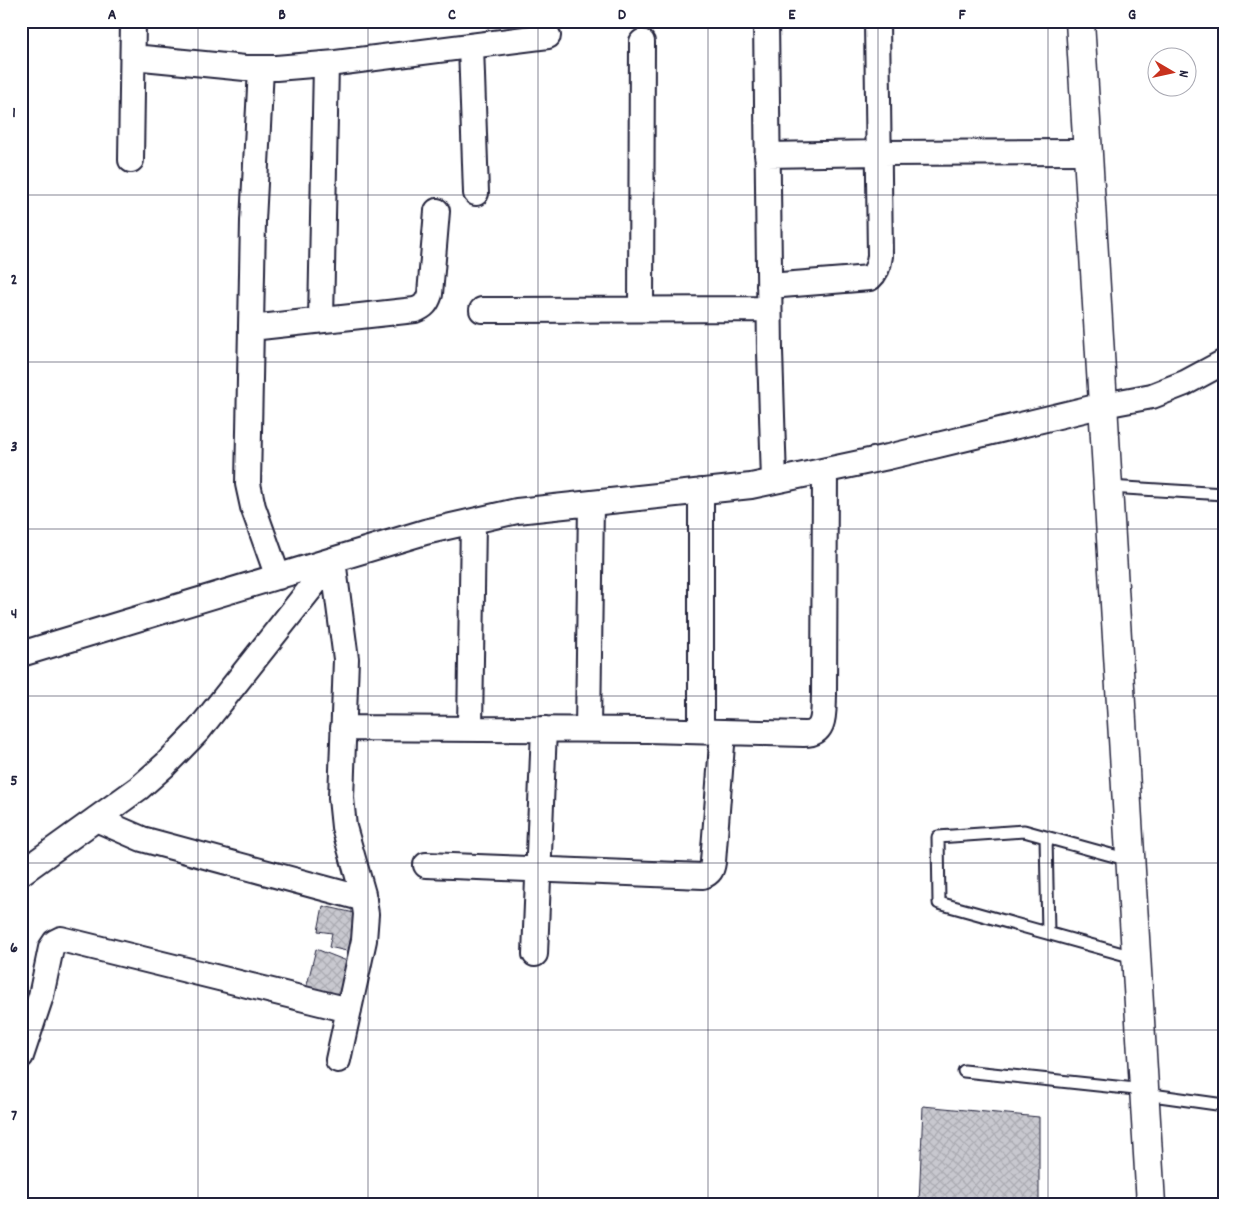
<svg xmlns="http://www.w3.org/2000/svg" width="1245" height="1225" font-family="Dekko,sans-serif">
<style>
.building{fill:url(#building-cross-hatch);stroke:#22223b}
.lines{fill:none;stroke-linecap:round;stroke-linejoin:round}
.lane-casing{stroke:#22223b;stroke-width:15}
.street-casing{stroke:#22223b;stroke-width:28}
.primary-casing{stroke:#22223b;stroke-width:31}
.lane{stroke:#fff;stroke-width:11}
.street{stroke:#fff;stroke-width:24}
.primary{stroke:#fff;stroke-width:28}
.grid{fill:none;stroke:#22223b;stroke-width:1;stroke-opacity:0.55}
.neatline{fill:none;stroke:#22223b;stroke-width:2}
.grid-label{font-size:16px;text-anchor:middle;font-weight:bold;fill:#22223b}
</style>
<defs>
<pattern id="building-cross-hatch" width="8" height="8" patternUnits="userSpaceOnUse" patternTransform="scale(1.25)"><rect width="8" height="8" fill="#c8c8cf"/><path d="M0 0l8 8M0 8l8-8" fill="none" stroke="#acacb3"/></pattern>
</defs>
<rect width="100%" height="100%" fill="#fff"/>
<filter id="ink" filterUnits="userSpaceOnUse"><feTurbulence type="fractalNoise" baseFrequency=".02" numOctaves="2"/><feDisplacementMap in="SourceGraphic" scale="10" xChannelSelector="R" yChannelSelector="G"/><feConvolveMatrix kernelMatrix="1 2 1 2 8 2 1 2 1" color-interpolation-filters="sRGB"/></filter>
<g filter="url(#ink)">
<path class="building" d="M323,906L359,914L351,952L329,947L332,933L318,931Z
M316,949L352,963L343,1003L305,993Z
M923,1106L1039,1117V1204H919Z"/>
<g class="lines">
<g class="lane-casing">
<path id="lane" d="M1109,487L1224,494
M1046,837L1048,933
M1129,860L1024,831L938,837L939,903L1137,958
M964,1071L1145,1090
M1145,1094L1224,1105"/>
</g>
<g class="street-casing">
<path id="street" d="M766,21L770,351L774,481
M471,46L476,193
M133,57L245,68H276L336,63L548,36
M261,69L253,221L248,484L253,507L278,577
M767,155L879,153L1088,152
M131,160L133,21
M769,286L870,278C877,272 879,265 880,256L877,21
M641,309L642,42
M482,310L769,309
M321,320L326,64
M251,328L415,310C424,307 427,303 430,294L437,211
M333,560L346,659L341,798L344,827L363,894L366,914L364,940L338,1060
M21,654L425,532L517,511L751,486L888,457L1104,405L1152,396L1185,383L1224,362
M343,728L647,730L804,734C827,734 823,711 824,695L825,471
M470,729L473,521
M588,729L591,503
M701,731V491
M96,819L142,839L364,899
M426,865L703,876C710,873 712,870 713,862L723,732
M21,873L139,788L165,765L198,731L333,560
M535,954L544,729
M21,1056L41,996L51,948L55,942L61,939L349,1010"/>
</g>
<g class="primary-casing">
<path id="primary" d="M1080,21L1151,1204"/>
</g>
<use href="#lane" class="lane"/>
<use href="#street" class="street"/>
<use href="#primary" class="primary"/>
</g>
</g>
<path class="grid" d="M198,21V1204M368,21V1204M538,21V1204M708,21V1204M878,21V1204M1048,21V1204M21,195H1224M21,362H1224M21,529H1224M21,696H1224M21,863H1224M21,1030H1224"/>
<rect width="1245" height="1225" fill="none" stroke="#fff" stroke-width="55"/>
<g transform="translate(1172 72) rotate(99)"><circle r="24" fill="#ffffff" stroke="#a7a7b1"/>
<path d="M0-4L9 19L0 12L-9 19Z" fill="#c8321e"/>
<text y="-8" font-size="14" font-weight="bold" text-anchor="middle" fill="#22223b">N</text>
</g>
<rect x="28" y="28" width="1190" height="1170" class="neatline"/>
<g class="grid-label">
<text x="112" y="19">A</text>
<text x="282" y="19">B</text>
<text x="452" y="19">C</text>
<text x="622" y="19">D</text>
<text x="792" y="19">E</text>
<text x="962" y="19">F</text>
<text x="1132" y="19">G</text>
<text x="14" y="117">1</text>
<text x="14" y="284">2</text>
<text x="14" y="451">3</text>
<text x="14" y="618">4</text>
<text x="14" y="785">5</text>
<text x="14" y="952">6</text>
<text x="14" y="1120">7</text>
</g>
</svg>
